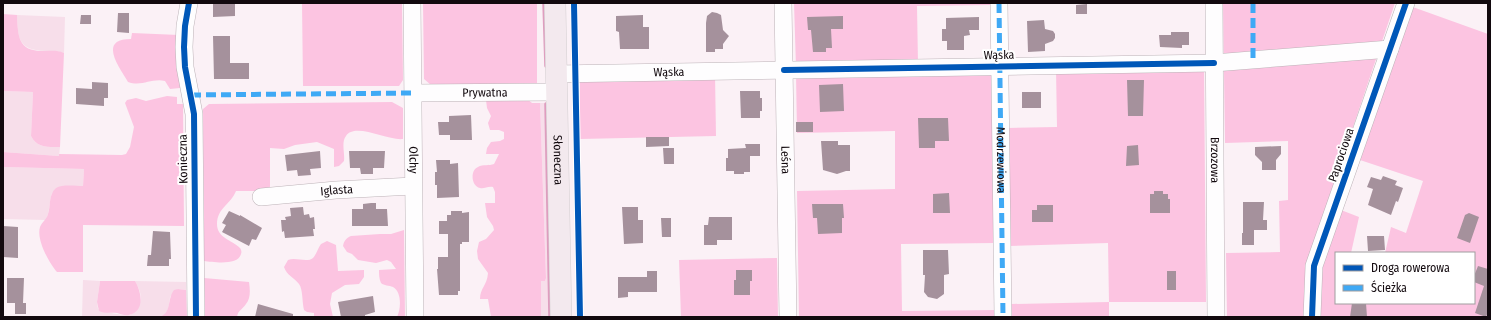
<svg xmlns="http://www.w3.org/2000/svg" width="1491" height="320" font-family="'Fira Sans Condensed',sans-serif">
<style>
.green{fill:#f7deea}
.forest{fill:#fcc4e1}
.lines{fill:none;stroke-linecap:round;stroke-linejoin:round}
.stream{stroke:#df9dbf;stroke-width:3.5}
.building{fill:#a5919c}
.minor-casing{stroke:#bdb3b8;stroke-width:18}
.major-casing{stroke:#d3ced0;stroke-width:22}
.minor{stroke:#fefdfe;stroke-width:17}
.major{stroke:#f3e9ee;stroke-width:21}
.quiet{stroke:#3fa9f5;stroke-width:5;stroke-dasharray:10 5;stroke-linecap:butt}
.cycleway-casing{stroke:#fff;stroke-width:8}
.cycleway{stroke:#0057b8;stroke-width:6}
.labels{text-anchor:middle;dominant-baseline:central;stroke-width:4;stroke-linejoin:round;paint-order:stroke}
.street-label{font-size:12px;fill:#12090e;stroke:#fff}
</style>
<rect width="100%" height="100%" fill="#fbf1f6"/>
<path class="green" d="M17,15L65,17L64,53C58,51 51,51 45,51C18,50 18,38 17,15Z
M3,91L33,92L31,136C37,148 47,147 60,147L59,156L3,152Z
M540,103H549L553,317H541V281H545L546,278Z
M3,167L84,169L83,186L52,193C49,202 50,211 46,220L3,219Z
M83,280L100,281L97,302L98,309C109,313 119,315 130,315C143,302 144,298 135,281L186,282V290L178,289L170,297C169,305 169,311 162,317H82Z"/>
<path class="forest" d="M302,3H402L403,80L399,86H303Z
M423,3H537V84L431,85L424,79Z
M794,3H991V5L917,6L918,64L796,67Z
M1223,3H1395L1307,263L1305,317H1227L1226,253L1280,252L1279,201L1288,200V141L1225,143Z
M1410,6L1488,34V317H1319L1320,267L1341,210L1359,217L1351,253H1336V303H1474V253H1385L1391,227L1406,233L1423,181L1357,159Z
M3,14L17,15C18,37 18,52 45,51C52,51 57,50 64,53L60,147C47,147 37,148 31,136L33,92L3,91Z
M132,33L179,35L180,88L170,89L165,81C151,78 142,87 128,82C120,68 97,39 131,39Z
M1204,68L1206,302H1109V317H1011V304L1109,302L1108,243L1009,246L1008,128L1057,127L1056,69Z
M992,70L995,243L901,244L902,311L996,310V317H799L797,191L895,189V131L797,133L796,74Z
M715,74L716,136L580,139V77Z
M167,96L177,97V104H183L184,226L83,225V272H57C49,263 36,239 40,227C42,222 47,219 48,214C51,206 48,195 56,188C62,184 76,186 83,186L84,169L3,167V152L59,156V154L122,155L126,154L130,147L134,127L125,103L127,100L136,98L146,101Z
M527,99L532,103H540L546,278L545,281H541V317H491L488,299H480C480,288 487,286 488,273L478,259L477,251L479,242L486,239L494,230L493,226L487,217L485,203H495V192L493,187C488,186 484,189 480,188C471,186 470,170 478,167C483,164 489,166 494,164L499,154H486L487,148L491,142L500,141L504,139V132L499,130H490L488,123L491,116L487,108L486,100Z
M392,102L403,108V139C388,141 355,122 346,136C341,142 345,153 344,161L339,166L334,167V149L317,142L295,145L284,149L270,148V191H236C231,204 217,208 217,224C217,238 232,240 240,248C241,249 242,252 241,254C238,266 213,262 204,261L203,109L209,104Z
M404,230L405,317H397C401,309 402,292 393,287C389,285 384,286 381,283C379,279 379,274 379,270L396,269L391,262L387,260L376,263L358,260L352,254L347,252L343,246C344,241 346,238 351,236L380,234H391Z
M327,241L336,245L338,271L364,270V277L359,284L345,285L332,293L330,304L333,317H314V313L307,312L304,310C302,303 303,289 299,284C294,277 287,276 284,267L288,260C296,257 307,263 313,258C316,255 318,248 321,244Z
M777,258L778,317H681L679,260Z
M204,278L249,282C250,289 251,298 246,304C242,310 238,310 237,317H205Z
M100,281H135C141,291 146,311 129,315C125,316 121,314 117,313C110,312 106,314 99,311L97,302Z
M178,289L186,290L187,317H160C172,312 167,299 174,290Z"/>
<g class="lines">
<path class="stream" d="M544,3L546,66
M546,104L550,317"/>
</g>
<path class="building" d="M213,3H235V16L213,17Z
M1087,4V14H1076V5Z
M712,12L717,13L721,15L723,30L729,36L723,44V49H715V52H706V23L707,16Z
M118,13H129V33L117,32Z
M81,15H91V24H80Z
M643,15V27H649V49H620L619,32L616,31V16Z
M843,16V29H831L832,48H826V52H813L811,30H808L807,17Z
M979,17V30H969L970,35L964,36V50H947V41H942V29H946V18Z
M1044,20L1045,29L1053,31L1055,34V38L1053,41L1045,44V51L1028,52L1027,21Z
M1171,32H1189V45H1182V48L1160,47L1159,35H1171Z
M213,36H230V63H249V79H214Z
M1127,80H1144L1143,116H1128Z
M92,82L108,83V98H104V106L76,104V88L92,89Z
M843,84L844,111L820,112L819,85Z
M740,91H760V98H762V111H760V118H741Z
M1022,92H1041V108H1022Z
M471,115L472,140H450V135H439L438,122H449V116Z
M918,118H948L949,141H935V148H919Z
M796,122H813V132H796Z
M646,137H669V146L646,147Z
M821,141H838V145H850V171H846L837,174L823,170Z
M745,144H760V156H750V172H744V174H734V171H726V158H728V149L746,148Z
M1138,145L1139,165L1126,166L1127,146Z
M1281,146V154L1276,160V170H1262V162L1255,155V147Z
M663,148H674V164H664Z
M320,151L321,168L310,169L311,175L298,176L297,170L287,171L285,155Z
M349,151H385L384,168H373V174H361L360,168H350Z
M436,160H450V164L458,163L459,197L437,198V185H435V172H437Z
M1383,176L1397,181L1395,185L1403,188L1398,202L1396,201L1391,215L1368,205L1373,189L1367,187L1371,177L1381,180Z
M1154,191H1163V194H1168V199H1170V213H1150V194H1154Z
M949,193L950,213H933V194Z
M1243,202H1264L1263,220H1267V230H1254V245H1242V233H1243Z
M371,203H376V209H387L388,226H352V209H363V204Z
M812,204H843L844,218H842V233L818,234L817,218H813Z
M1037,205H1053V222H1032V210H1037Z
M303,207L304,215L309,214L310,218L314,217L315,229H313L314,236L285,238L284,231L282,232L281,220H286L285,217L291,216L290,208Z
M622,207H638V220H643V243L624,244Z
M229,211L240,216V215L262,228L256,240L252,239L249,246L222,232L226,225L222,223Z
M451,211H462V213L469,212V242H462V244H460V291H458V295H439L437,269H438V257H448V234H439V221H447V215H451Z
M1469,213L1479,217L1470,243L1457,238L1465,215Z
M709,217H732V240H717V245H704V225H708Z
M661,218H671V237H662Z
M3,226L18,227V258L3,257Z
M153,231L170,232L171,259H169V266H147L148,255H151Z
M1367,236H1384L1385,250L1368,251Z
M923,250H948L949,274L944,275V294L937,299L928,297L924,292L925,275H923Z
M1478,266L1488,269V312L1486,317L1475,313L1484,286L1474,282V276Z
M736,270H752V281H750V295H734V280H736Z
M647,271H657V292H628V297L618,298V277H647Z
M1167,271H1176V290H1167Z
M7,278H24L23,303H26V314H15V303H7Z
M373,296L375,312L365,315V317H341L338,302Z
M1352,303H1366L1367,317H1350Z
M258,304L293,314V317H255Z"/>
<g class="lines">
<g class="minor-casing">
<g id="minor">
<path d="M189,3L185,26L184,47L185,67L194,114L196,317"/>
<path id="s1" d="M412,3L415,317"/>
<path id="s2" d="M783,3L788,317"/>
<path d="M999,3L1003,317"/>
<path id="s3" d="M1214,3L1216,317"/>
<path id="s4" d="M556,74L1214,63L1390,49"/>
<path id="s5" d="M413,93L557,92"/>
<path id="s6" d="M261,197L336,190L413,186"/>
<path d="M1312,317L1314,266L1406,3"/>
</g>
</g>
<g class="major-casing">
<g id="major">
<path id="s7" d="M555,3L561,317"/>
</g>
</g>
<use href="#minor" class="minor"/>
<use href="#major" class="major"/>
<g class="quiet">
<path id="s8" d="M999,3L1003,317"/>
<path d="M1253,3V59"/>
<path d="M191,95L413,93"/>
</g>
<g class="cycleway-casing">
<path id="cycleway" d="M189,3L185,26L184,47L185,67L194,114L196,317
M574,3L580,317
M784,70L1214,63
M1312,317L1314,266L1406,3"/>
</g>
<use href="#cycleway" class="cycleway"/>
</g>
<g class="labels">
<g class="street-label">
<text transform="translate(999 55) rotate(-1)">Wąska</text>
<text stroke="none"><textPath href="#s4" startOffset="113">Wąska</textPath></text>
<text stroke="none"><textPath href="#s5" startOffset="72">Prywatna</textPath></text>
<text transform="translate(1341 155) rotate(-71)">Paprociowa</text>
<text transform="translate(183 159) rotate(-91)">Konieczna</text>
<text stroke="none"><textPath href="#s1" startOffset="157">Olchy</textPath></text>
<text stroke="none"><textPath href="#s7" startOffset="157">Słoneczna</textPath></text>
<text stroke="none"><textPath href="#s2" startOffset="157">Leśna</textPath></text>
<text stroke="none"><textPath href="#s8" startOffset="157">Modrzewiowa</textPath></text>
<text stroke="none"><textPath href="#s3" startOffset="157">Brzozowa</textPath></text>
<text stroke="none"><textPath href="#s6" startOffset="76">Iglasta</textPath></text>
</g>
</g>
<rect width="1491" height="320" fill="none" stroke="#12090e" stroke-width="8"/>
<rect x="1335" y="252" width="140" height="52" fill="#ffffff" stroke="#a09d9f"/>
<rect x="1343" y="265" width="20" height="6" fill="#0057b8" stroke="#a09d9f"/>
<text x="1371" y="272" font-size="12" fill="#12090e">Droga rowerowa</text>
<rect x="1343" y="285" width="20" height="6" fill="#3fa9f5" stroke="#a09d9f"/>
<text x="1371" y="292" font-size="12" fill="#12090e">Ścieżka</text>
</svg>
